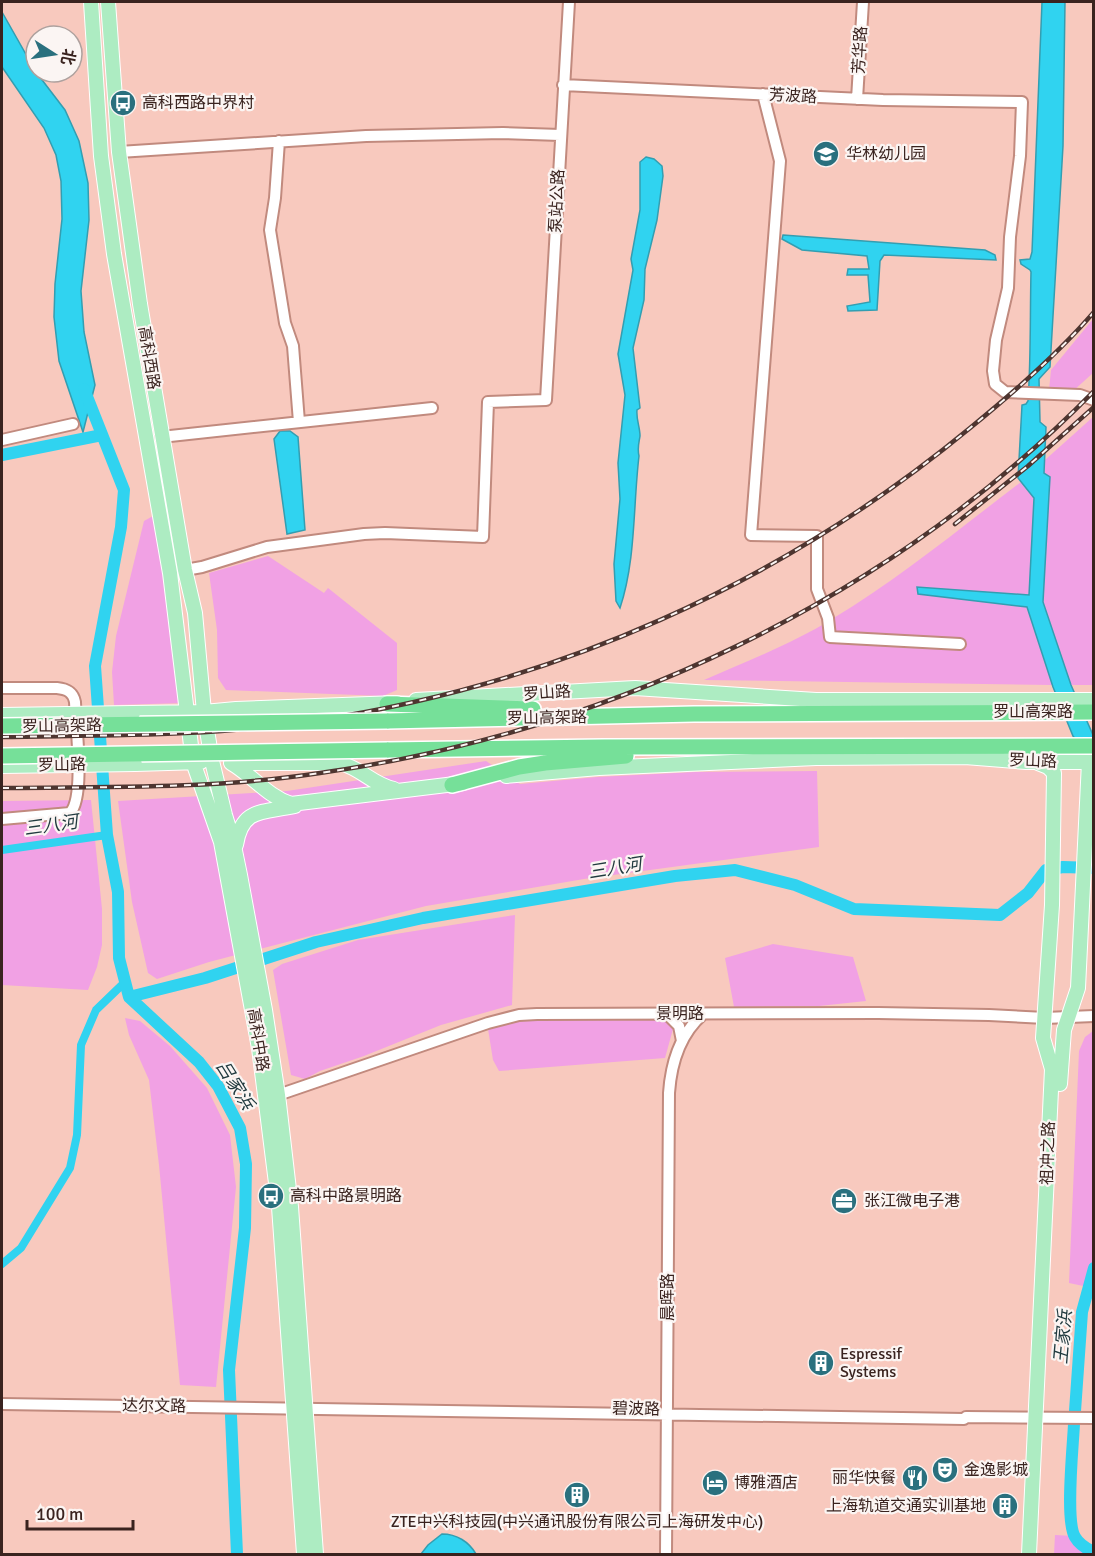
<svg xmlns="http://www.w3.org/2000/svg" width="1095" height="1556" font-family="Signika,'Noto Sans SC',sans-serif">
<style>
.green{fill:#f1a1e4}
.water{fill:#30d3f0;stroke:#339eb1;stroke-width:1.5}
.lines{fill:none;stroke-linecap:round;stroke-linejoin:round}
.canal{stroke:#30d3f0;stroke-width:8}
.river{stroke:#30d3f0;stroke-width:12}
.minor-casing{stroke:#c18a7e;stroke-width:14}
.major-casing{stroke:#fff;stroke-width:16}
.highway-casing{stroke:#fff;stroke-width:18}
.minor{stroke:#fff;stroke-width:10}
.major{stroke:#adecc2;stroke-width:14}
.highway{stroke:#76e099;stroke-width:15}
.rail-casing{stroke:#4e3530;stroke-width:4.5}
.rail{stroke:#fbf5f3;stroke-width:2;stroke-dasharray:7;stroke-linecap:butt}
.major-bridge-casing{stroke:#fff;stroke-width:16;stroke-linecap:butt}
.highway-bridge-casing{stroke:#fff;stroke-width:18;stroke-linecap:butt}
.major-bridge{stroke:#adecc2;stroke-width:14}
.highway-bridge{stroke:#76e099;stroke-width:15}
.labels{text-anchor:middle;dominant-baseline:central;stroke-width:4.5;stroke-linejoin:round;paint-order:stroke}
.street-label{font-size:16px;fill:#3a231f;stroke:#fbf5f3}
.poi-label{font-size:16px;fill:#3a231f;stroke:#fbf5f3;text-anchor:start}
.water-label{font-size:18px;font-style:italic;fill:#213a3f;stroke:#fbf5f3}
</style>
<rect width="100%" height="100%" fill="#f8c9be"/>
<path class="green" d="M1093,319V373L1073,391L1049,390L1051,370Z
M1093,417V685H1071L1043,602L1050,477L1044,473L1045,460Z
M1021,482L1034,498L1029,596L917,587L918,594L1027,607L1052,685L704,680C745,662 794,643 832,619C899,579 959,529 1021,482Z
M153,516L185,703L114,705L112,672L116,636L144,521Z
M268,556L324,593L328,588L397,643V690L383,696L226,690L218,678L217,630L209,573Z
M486,761L520,784L597,777L695,772L817,771L819,847L584,879L426,906L209,962L157,979L148,973L132,902L118,801L287,791Z
M91,800L102,909V945L97,967L88,990L2,985V801Z
M515,915L512,1005L441,1025L364,1056L320,1071L305,1079L291,1075L273,970L282,964L358,940Z
M773,944L853,957L866,1001L819,1006L734,1007L725,958Z
M125,1018L140,1021L170,1046L207,1088L230,1135L236,1187L216,1387L180,1385L159,1165L149,1080L129,1035Z
M522,1020H665L673,1029L665,1058L499,1071L493,1060L488,1029Z
M1093,1031L1094,1284L1093,1288L1069,1283L1079,1051L1085,1037Z
M1055,1535L1074,1536L1081,1544L1093,1552V1554H1054Z"/>
<path class="water" d="M1042,2H1065L1063,146L1050,367L1039,379L1040,422L1046,427L1044,473L1050,477L1043,602L1071,685L1093,735V761L1073,736L1053,687L1027,607L918,594L917,587L1029,595L1034,498L1018,478L1022,405L1026,404L1028,401C1031,358 1030,315 1031,272L1030,270L1021,264L1020,260L1030,259L1032,252Z
M2,12L36,72L65,110L79,141L88,183L89,220L81,291L84,332L95,385L83,432L59,361L54,317L55,284L62,219L61,181L56,155L44,128L2,67Z
M646,157L654,159L662,166L663,176L657,220L645,269L644,300L633,348L640,408L637,410C636,419 640,427 640,436C639,443 637,448 639,456C633,506 636,560 620,608L616,601L614,564L620,499L618,463L625,395L618,354L633,270L631,259L640,210V162Z
M783,235L985,250L995,255L996,260L884,255L880,261L877,310L848,311L847,306L870,302L868,275H847L848,269H869L867,256L802,250L782,239Z
M280,431H290L298,437L305,530L287,534L274,439Z
M442,1534C457,1534 469,1542 476,1554H421L428,1545Z"/>
<g class="lines">
<path class="canal" d="M2,850L107,835
M2,1264L21,1248L70,1168L77,1135L81,1045L96,1010L125,982"/>
<path class="river" d="M84,389L124,490L121,527L95,666L107,835L118,892L119,958L129,997L199,1062L218,1086L240,1128L246,1164L245,1228L229,1370L237,1554
M2,455L102,435
M129,997L205,978L316,942L423,918L675,876L735,870L795,885L854,909L1000,915L1028,893L1046,870L1063,867L1094,868
M1075,1411L1082,1312L1094,1268
M1074,1424C1073,1447 1065,1521 1075,1537C1079,1544 1087,1549 1094,1552"/>
<g class="minor-casing">
<path id="minor" d="M563,85L883,100L1022,102L1020,156L1010,237L1008,288L996,340L993,371L995,384L1005,392L1080,395L1094,400
M763,94L780,161L751,535L817,536V589L828,618L830,637L960,644
M857,99L863,2
M279,141L275,198L270,230L285,323L293,346L299,422
M119,152L366,136L503,133L560,135
M161,437L432,408
M2,440L73,424
M185,570L202,567L267,547L364,534L385,533L483,537L488,402L546,400L569,2
M2,688H57C67,689 73,692 75,702C76,726 85,798 70,813L2,819
M667,1014L679,1026L682,1041
M278,1095L488,1023L519,1015L537,1014L878,1013L989,1015L1045,1018L1094,1016
M2,1404L964,1419L966,1417L1094,1418
M666,1554L669,1093C671,1064 680,1034 703,1014"/>
</g>
<g class="major-casing">
<path id="major" d="M91,2L101,156L114,254L170,573L193,762L221,842L259,1048L279,1207L304,1554
M108,2L119,152L140,304L185,570L195,613L204,712L212,761L225,815L233,841L240,875L265,1010L278,1095L291,1207L316,1554
M416,700L635,688L816,700H1094
M133,713L204,712L236,709L397,703
M2,715L67,714
M231,763C252,775 267,796 291,804L463,783
M232,763H340C361,768 373,785 394,789
M135,764L201,762
M2,766L69,765
M506,776L599,768L816,758L965,757L1026,762H1094
M236,845C242,807 263,813 295,806
M1060,1084L1064,1030L1078,988L1089,762
M1029,1554L1052,1069L1043,1038L1052,905L1054,773L1048,767L1038,763"/>
</g>
<g class="highway-casing">
<path id="highway" d="M387,704L533,709
M387,721L694,714L1094,712
M387,750L604,747L1094,746
M452,785L519,767L545,763L626,756"/>
</g>
<use href="#minor" class="minor"/>
<use href="#major" class="major"/>
<use href="#highway" class="highway"/>
<g class="rail-casing">
<path id="rail" d="M955,524L1028,466L1094,407
M2,737C105,735 209,737 311,721C553,686 781,584 970,428C1013,393 1057,355 1094,312
M2,788C108,787 215,789 320,773C609,732 888,601 1094,391"/>
</g>
<use href="#rail" class="rail"/>
<g class="major-bridge-casing">
<path id="major-bridge" d="M67,714L133,713
M69,765L135,764"/>
</g>
<g class="highway-bridge-casing">
<path id="highway-bridge" d="M2,726L387,721
M2,756L387,750"/>
</g>
<use href="#major-bridge" class="major-bridge"/>
<use href="#highway-bridge" class="highway-bridge"/>
</g>
<defs>
<g id="bus-disc" transform="scale(1.35)"><circle r="9.5" fill="#2a707e" stroke="#fbf5f3"/><path d="M-5-6H5V4H4V6H2V4H-2V6H-4V4H-5ZM-3.5-4V0h7V-4ZM-3.5 1.2v1.5H-2V1.2ZM2 1.2v1.5H3.5V1.2Z" fill="#fff"/></g>
<g id="school-disc" transform="scale(1.35)"><circle r="9.5" fill="#2a707e" stroke="#fbf5f3"/><path d="M0-5L7-2L0 1L-7-2ZM-4 1L0 2.5L4 1V4Q0 6-4 4Z" fill="#fff"/></g>
<g id="office-disc" transform="scale(1.35)"><circle r="9.5" fill="#2a707e" stroke="#fbf5f3"/><path d="M-6-3h4V-5.5h4V-3h4V5H-6ZM-1-4.5V-3h2v-1.5ZM-6 0V1H6V0Z" fill="#fff"/></g>
<g id="building-disc" transform="scale(1.35)"><circle r="9.5" fill="#2a707e" stroke="#fbf5f3"/><path d="M-4-6H4V6H1V3H-1V6H-4ZM-2.5-4.3h1.7v1.8h-1.7ZM.8-4.3h1.7v1.8H.8ZM-2.5-1h1.7V.8h-1.7ZM.8-1h1.7V.8H.8Z" fill="#fff"/></g>
<g id="theatre-disc" transform="scale(1.35)"><circle r="9.5" fill="#2a707e" stroke="#fbf5f3"/><path d="M-5-5.5Q0-4 5-5.5V0Q5 5 0 6Q-5 5-5 0ZM-3.3-2.5H-1v1.5H-3.3ZM1-2.5H3.3v1.5H1ZM-2.8 1Q0 5.5 2.8 1Z" fill="#fff"/></g>
<g id="restaurant-disc" transform="scale(1.35)"><circle r="9.5" fill="#2a707e" stroke="#fbf5f3"/><path d="M-5-6h1v4h1v-4h1v4h1v-4h1v5L-1.5 .5V6h-2V.5L-5-1ZM5-6V6H3V1.5H1.5Q1.5-4 5-6Z" fill="#fff"/></g>
<g id="hotel-disc" transform="scale(1.35)"><circle r="9.5" fill="#2a707e" stroke="#fbf5f3"/><path d="M-6-4.5h1.5V1H6V5H4.5V3h-9V5H-6ZM-4 0a1.8 1.8 0 1 1 3.6 0ZM.5 0V-2.5h3Q6-2.5 6 0Z" fill="#fff"/></g>
</defs>
<g fill-rule="evenodd">
<use href="#bus-disc" x="123" y="103"/>
<use href="#school-disc" x="826" y="154"/>
<use href="#bus-disc" x="271" y="1196"/>
<use href="#office-disc" x="844" y="1201"/>
<use href="#building-disc" x="821" y="1363"/>
<use href="#theatre-disc" x="945" y="1470"/>
<use href="#restaurant-disc" x="915" y="1478"/>
<use href="#hotel-disc" x="715" y="1483"/>
<use href="#building-disc" x="577" y="1495"/>
<use href="#building-disc" x="1005" y="1506"/>
</g>
<g class="labels">
<g class="street-label">
<text transform="translate(860 50) rotate(-87)">芳华路</text>
<text transform="translate(793 96) rotate(3)">芳波路</text>
<text transform="translate(557 201) rotate(-87)">泵站公路</text>
<text transform="translate(149 358) rotate(81)">高科西路</text>
<text transform="translate(547 693) rotate(-4)">罗山路</text>
<text x="1033" y="712">罗山高架路</text>
<text transform="translate(547 718) rotate(-1)">罗山高架路</text>
<text transform="translate(62 726) rotate(-1)">罗山高架路</text>
<text transform="translate(1033 761) rotate(2)">罗山路</text>
<text transform="translate(62 765) rotate(-1)">罗山路</text>
<text x="680" y="1014">景明路</text>
<text transform="translate(258 1040) rotate(81)">高科中路</text>
<text transform="translate(1048 1153) rotate(-88)">祖冲之路</text>
<text transform="translate(668 1297) rotate(-90)">晨晖路</text>
<text transform="translate(154 1406) rotate(1)">达尔文路</text>
<text transform="translate(636 1409) rotate(1)">碧波路</text>
</g>
<g class="poi-label">
<text x="142" y="103">高科西路中界村</text>
<text x="846" y="154">华林幼儿园</text>
<text x="290" y="1196">高科中路景明路</text>
<text x="864" y="1201">张江微电子港</text>
<text x="840" y="1354">Espressif<tspan x="840" dy="18">Systems</tspan></text>
<text x="964" y="1470">金逸影城</text>
<text x="896" y="1478" text-anchor="end">丽华快餐</text>
<text x="734" y="1483">博雅酒店</text>
<text x="986" y="1506" text-anchor="end">上海轨道交通实训基地</text>
<text x="577" y="1522" text-anchor="middle">ZTE中兴科技园(中兴通讯股份有限公司上海研发中心)</text>
</g>
<g class="water-label">
<text transform="translate(51 825) rotate(-8)">三八河</text>
<text transform="translate(615 868) rotate(-9)">三八河</text>
<text transform="translate(235 1085) rotate(58)">吕家浜</text>
<text transform="translate(1063 1337) rotate(-85)">王家浜</text>
</g>
</g>
<rect width="1095" height="1556" fill="none" stroke="#3a231f" stroke-width="6"/>
<g transform="translate(54 54) rotate(102)"><circle r="28" fill="#fbf5f3" stroke="#aea19e" stroke-width="1.5"/>
<path d="M0-4.5L10 22L0 15L-10 22Z" fill="#2a707e"/>
<text y="-9" font-size="16" font-weight="bold" text-anchor="middle" fill="#3a231f">北</text>
</g>
<path d="M27 1520v9h106v-9" fill="none" stroke="#3a231f" stroke-width="3"/>
<text x="36" y="1520" font-size="18" fill="#3a231f" stroke="#fbf5f3" stroke-width="4.5" paint-order="stroke">100 m</text>
</svg>
